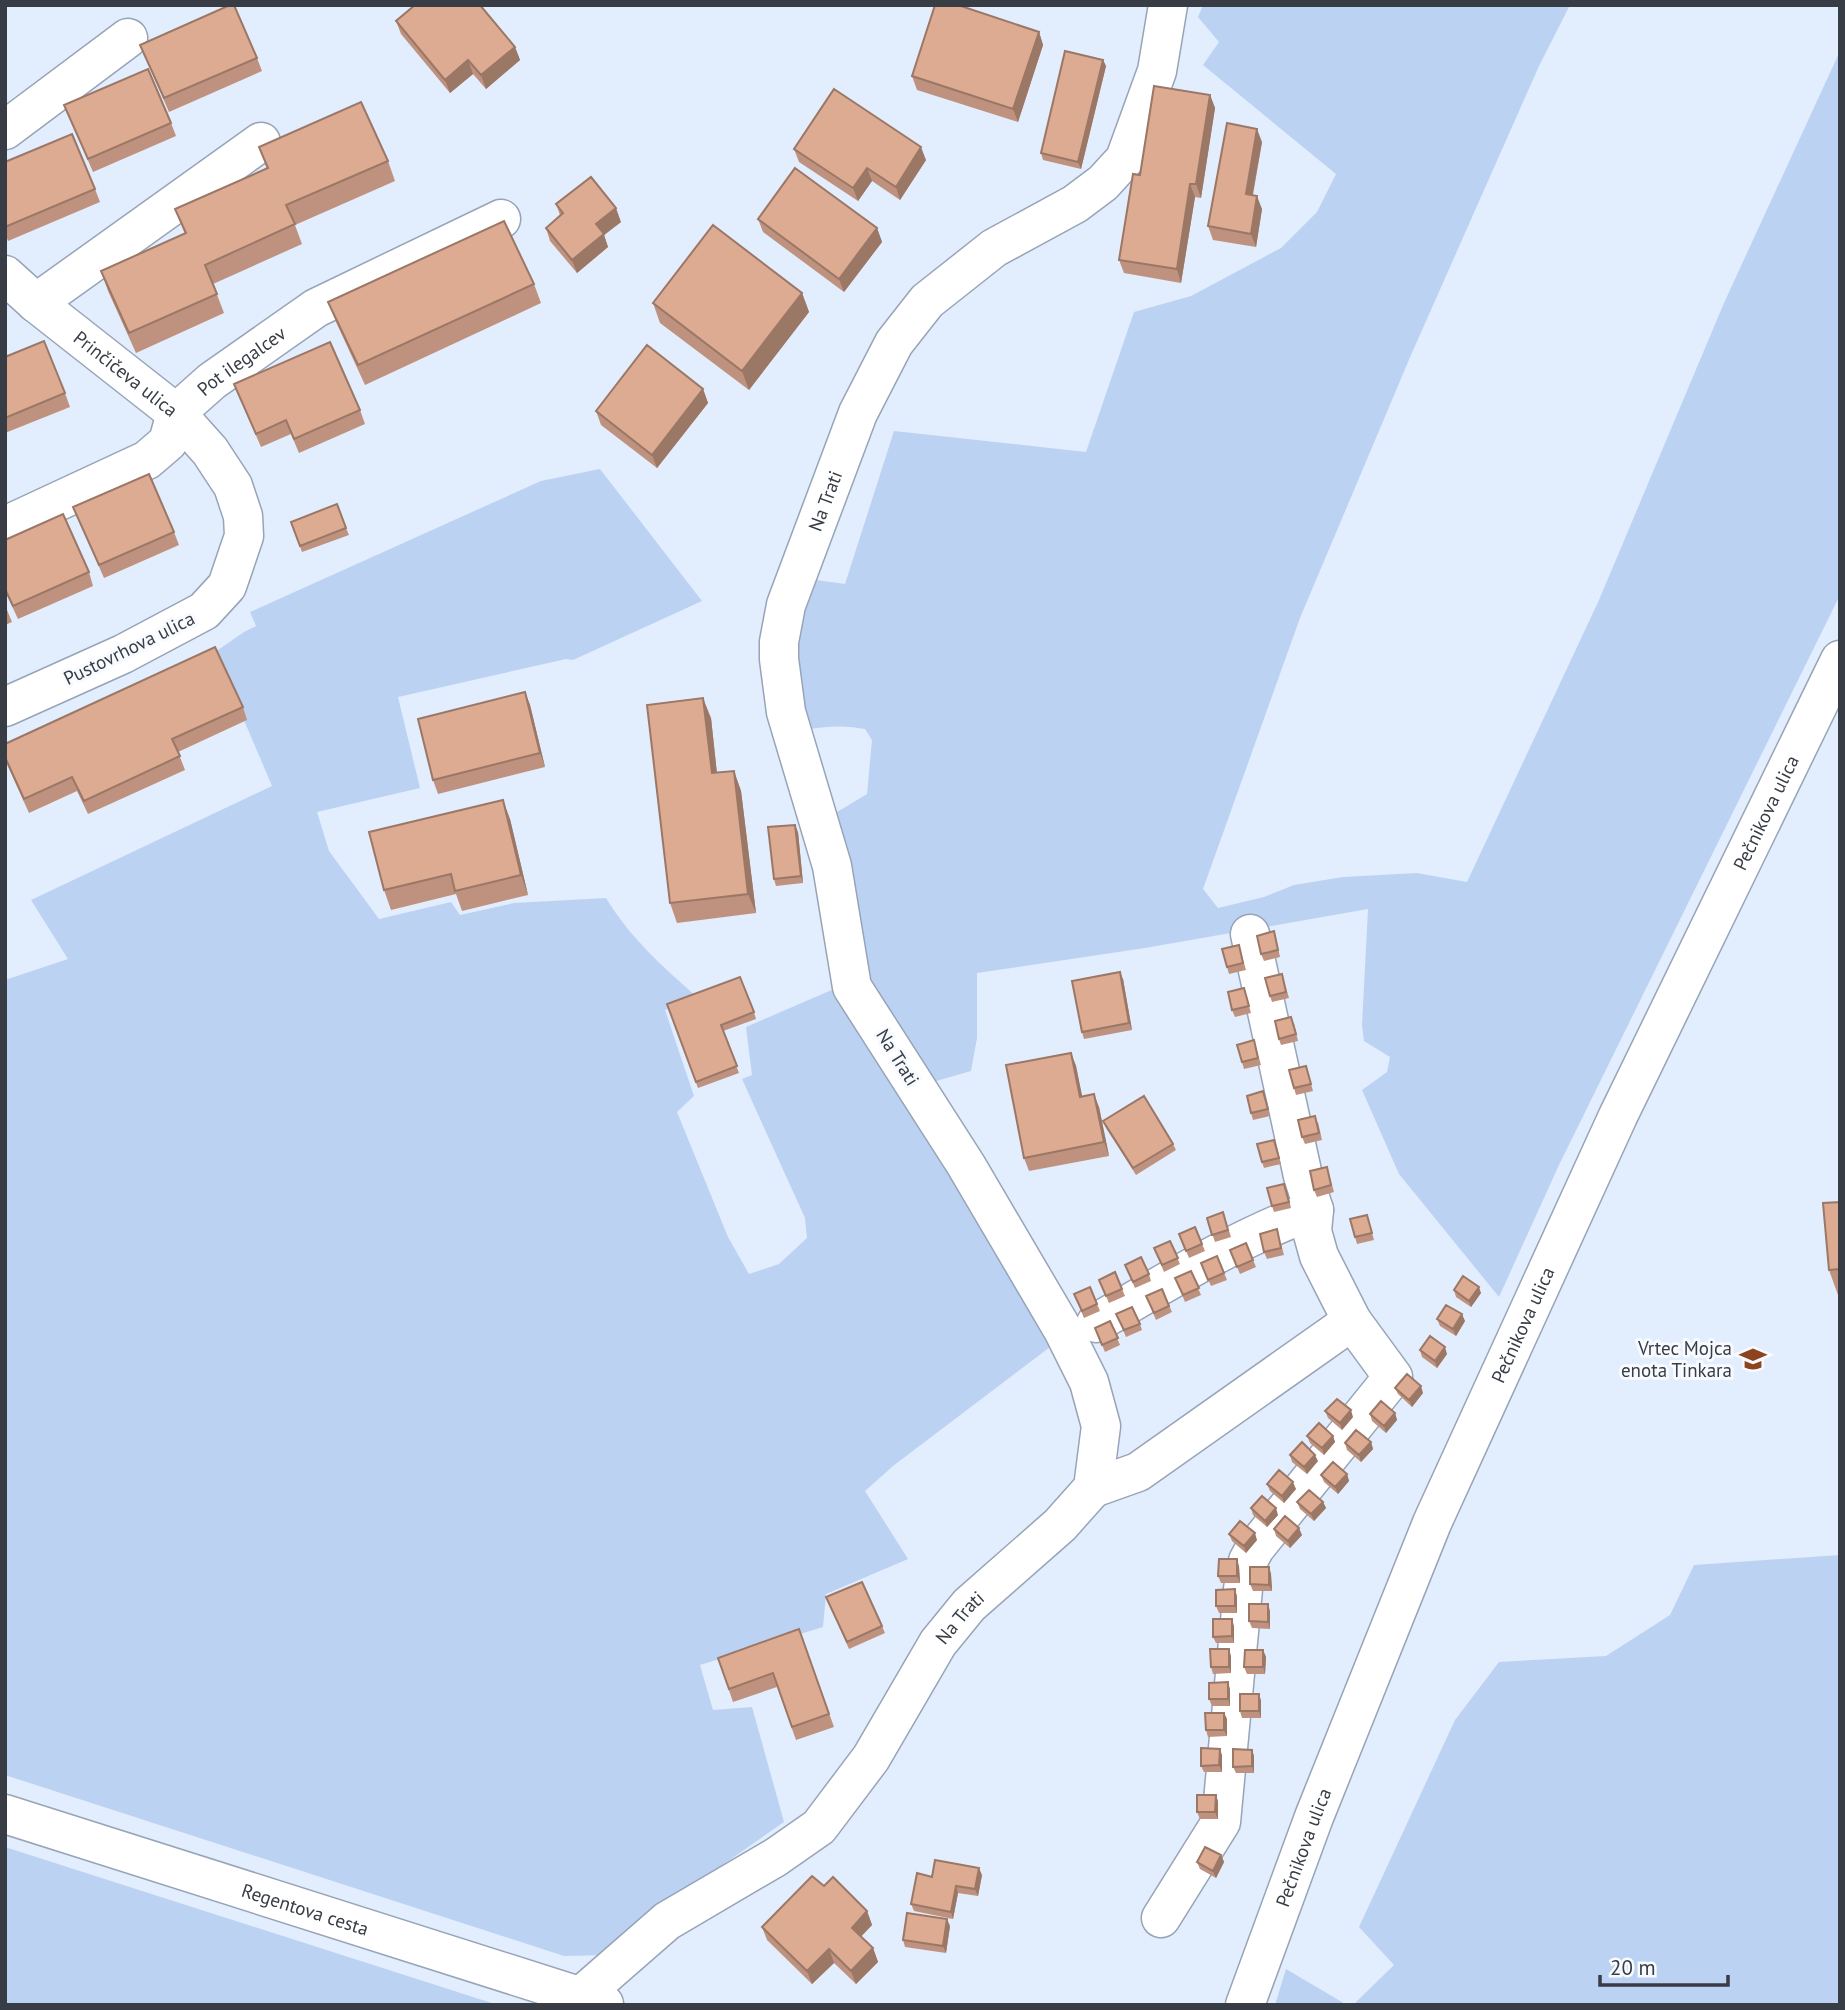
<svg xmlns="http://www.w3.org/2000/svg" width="1845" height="2010" font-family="'PT Sans',sans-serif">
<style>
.green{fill:#bcd2f3}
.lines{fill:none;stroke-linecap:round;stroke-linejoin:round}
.minor-casing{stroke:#97a4b7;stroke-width:41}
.minor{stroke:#fff;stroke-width:38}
.wall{fill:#be927e}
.shaded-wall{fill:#9b7766}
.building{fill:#ddaa92;stroke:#9b7766;stroke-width:2}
.labels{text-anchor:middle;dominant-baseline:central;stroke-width:6;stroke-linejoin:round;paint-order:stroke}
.street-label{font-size:19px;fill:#383d45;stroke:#f7fafe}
.poi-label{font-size:19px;fill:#383d45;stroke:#f7fafe;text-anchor:end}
</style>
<rect width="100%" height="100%" fill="#e2edfe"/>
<path class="green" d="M1203,5H1570L1539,66L1411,355L1300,618L1203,889L1218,908L1264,897L1294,885L1343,877L1417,873L1467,882L1599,600L1724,303L1840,51V595L1559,1165L1499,1297L1399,1174L1362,1090L1387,1072L1390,1057L1364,1041L1362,1025L1368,909L1145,948L977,973V1038L971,1071L933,1082L874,1005L832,815L867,794L872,740L865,729C843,725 826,726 805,730L795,647L809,579L845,584L894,431L1086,452L1134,312L1191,296L1281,248L1317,212L1336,174L1203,65L1219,42L1198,17Z
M600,469L702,601L573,660L566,659L398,697L420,788L317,812L329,851L379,919L451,902L460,915L514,903L606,898C632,940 661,965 697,997L665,1010L694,1096L677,1112L728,1237L749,1274L779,1264L807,1238L805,1218L742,1079L752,1075L746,1027L834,989L996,1239L1054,1344L893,1466L865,1491L908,1559L826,1594L823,1627L700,1665L713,1710L752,1707L784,1822L701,1880L607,1955L564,1956L5,1775V980L68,959L31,900L272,786L215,652L244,632L256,626L250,612L541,481Z
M1840,1555V2005H1353L1394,1965L1359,1927L1455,1720L1499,1662L1606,1656L1670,1615L1694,1565Z
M5,1847L498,2005H5Z
M1286,1969L1347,2005H1275Z"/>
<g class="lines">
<g class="minor-casing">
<g id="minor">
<path d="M5,130L128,38"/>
<path id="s1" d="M5,275L36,303L176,413L210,451L233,486L243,516L244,536L227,586L204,611L123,654L5,707"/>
<path d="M36,303L261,142"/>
<path id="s2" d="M5,526L147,460L168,442L176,413L212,381L316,308L501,219"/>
<path d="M1096,1323C1167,1282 1237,1238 1314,1210"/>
<path d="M1093,1488L1138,1472L1352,1321L1319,1256L1312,1231L1314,1210L1303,1176L1250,934"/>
<path id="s3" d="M5,1814L604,2004"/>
<path d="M1161,1918L1221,1822L1243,1589L1248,1561L1255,1548L1393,1377L1352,1321"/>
<path id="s4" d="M581,1996L667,1921L776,1857L819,1827L871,1758L938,1643L969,1605L1060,1525L1093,1488L1101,1426L1089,1382L1063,1330L966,1165L852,987L832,866L786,712L779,659V642L786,605L858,413L894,343L927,301L994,248L1075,204L1103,183L1125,159L1157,71L1168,5"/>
<path id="s5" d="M1245,2005L1314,1817L1432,1523L1618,1116L1840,660"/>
</g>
</g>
<use href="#minor" class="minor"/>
</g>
<path class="wall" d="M396,21L515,47L520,60L486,89L473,74L450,93L401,34Z
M1039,32L1043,45L1018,122L917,90L912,76Z
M140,45L257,58L262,71L169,112Z
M1103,60L1106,66L1081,169L1043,160L1041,153Z
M1210,95L1215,108L1201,198L1195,197L1181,283L1124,273L1119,260L1140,175Z
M64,105L171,123L176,136L93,172Z
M1262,142L1253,195L1262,209L1256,247L1213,240L1208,226Z
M259,147L388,161L395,181L295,225L302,244L213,284L224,313L136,353L108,291L101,271L185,234L175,209L267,169Z
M794,149L926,160L900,200L872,181L858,201L799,162Z
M5,162L95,189L100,202L8,241L5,233Z
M556,204L621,222L604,235L608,247L577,273L550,241L546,228L560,215Z
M758,219L877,228L882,242L844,292L763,232Z
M534,284L541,303L365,385L336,322L328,302Z
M802,293L809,312L749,390L660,323L653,303Z
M5,357L65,393L70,407L5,433Z
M234,384L360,410L365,424L299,453L291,434L261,447Z
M703,389L708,403L657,468L601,425L596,411Z
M73,507L174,532L179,545L104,578Z
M291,522L346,528L349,535L302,552Z
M5,540L89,572L93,586L18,619L5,591Z
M5,605L12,622L5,625Z
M525,692L530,705L545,767L438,794L433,780Z
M243,707L247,720L178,752L185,770L88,814L77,791L29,813L5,760V744Z
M711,718L717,773L734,771L741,791L756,913L677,923L670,903Z
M510,819L528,895L462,911L456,894L391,910L384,890Z
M798,832L803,883L776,886L774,879Z
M1276,938L1280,957L1264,961L1261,954Z
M1239,945L1246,970L1229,974L1227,967Z
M1282,974L1289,998L1272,1002L1270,996Z
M1123,979L1132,1030L1084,1039L1082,1032Z
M1244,988L1251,1013L1235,1017L1232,1010Z
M667,1004L754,1012L756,1019L723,1031L739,1073L698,1088Z
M1294,1023L1298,1041L1281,1045L1279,1039Z
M1254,1040L1261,1065L1244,1069L1242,1062Z
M1071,1053L1076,1066L1082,1097L1099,1107L1109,1156L1029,1171L1024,1158Z
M1306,1066L1313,1091L1296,1095L1294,1088Z
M1263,1091L1270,1116L1253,1120L1251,1113Z
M1103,1121L1173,1144L1176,1150L1136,1175L1106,1128Z
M1318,1122L1322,1140L1305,1144L1302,1137Z
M1274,1140L1281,1164L1264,1168L1262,1162Z
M1327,1167L1334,1192L1317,1197L1314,1190Z
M1287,1191L1291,1208L1274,1212L1272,1206Z
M1840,1202V1295H1838L1829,1270Z
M1223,1212L1231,1237L1215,1242L1207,1218Z
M1367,1215L1374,1240L1357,1244L1355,1237Z
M1195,1227L1205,1251L1189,1258L1179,1234Z
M1277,1229L1284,1255L1267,1259L1264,1252Z
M1170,1241L1180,1264L1164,1272L1154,1248Z
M1246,1243L1256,1267L1240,1274L1230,1250Z
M1217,1256L1227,1280L1211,1286L1201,1263Z
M1125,1265L1149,1274L1151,1281L1135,1288Z
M1191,1271L1201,1295L1185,1302L1175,1278Z
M1115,1272L1125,1296L1109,1303L1099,1280Z
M1090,1287L1100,1311L1084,1318L1074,1294Z
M1162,1289L1172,1312L1156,1320L1146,1296Z
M1454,1290L1481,1293L1471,1307L1456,1297Z
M1116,1314L1140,1324L1142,1330L1126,1337Z
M1437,1319L1465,1321L1456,1336L1440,1326Z
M1110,1321L1120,1345L1105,1352L1095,1328Z
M1420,1350L1447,1354L1437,1368L1422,1357Z
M1395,1388L1423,1393L1412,1407L1398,1394Z
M1325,1411L1353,1417L1342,1430L1328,1418Z
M1395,1413L1397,1420L1386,1433L1372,1421L1370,1414Z
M1307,1436H1333L1335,1442L1324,1455L1310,1443Z
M1371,1442L1373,1449L1361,1462L1347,1450L1345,1443Z
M1290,1455L1318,1461L1307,1474L1292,1462Z
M1347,1474L1349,1481L1338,1494L1324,1482L1321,1475Z
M1267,1484L1296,1489L1284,1503L1270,1491Z
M1297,1502H1323L1326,1508L1314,1521L1300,1509Z
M1251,1508L1278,1515L1267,1527L1253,1515Z
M1274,1529L1302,1535L1290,1548L1276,1536Z
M1229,1534L1257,1540L1246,1553L1232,1541Z
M1239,1566L1240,1583H1221L1218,1576Z
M1269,1567L1271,1574L1272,1591H1253L1250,1584Z
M1237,1596V1613H1219L1216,1606Z
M826,1597L882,1626L885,1633L849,1649Z
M1270,1611V1629L1252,1628L1249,1621Z
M1234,1626V1643H1216L1213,1637Z
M799,1629L834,1727L796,1740L777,1687L733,1702L718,1658Z
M1263,1650L1266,1657L1265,1674H1247L1244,1667Z
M1231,1656V1673L1213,1674L1211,1667Z
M1230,1689V1706H1212L1209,1699Z
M1259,1694L1261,1701V1718H1242L1240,1711Z
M1224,1713L1227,1719V1736L1208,1737L1206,1730Z
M1252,1750L1254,1756V1773H1236L1233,1767Z
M1222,1755V1772H1204L1201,1766Z
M1218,1801V1819H1200L1197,1812Z
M1221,1855L1224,1862L1216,1878L1200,1869L1197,1862Z
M982,1875L978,1896L958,1893L953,1919L914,1911L911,1904L932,1877Z
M824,1886L867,1911L872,1925L861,1936L873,1948L878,1962L856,1984L834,1963L812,1984L767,1940L762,1927Z
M950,1926L946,1953L905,1947L903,1940Z"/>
<path class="shaded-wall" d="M1039,32L1043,45L1018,122L1013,109Z
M515,47L520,60L486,89L481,75Z
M468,60L473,74L450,93L445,80Z
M1103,60L1106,66L1081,169L1078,162Z
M1210,95L1215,108L1201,198L1196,184Z
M1257,129L1262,142L1250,208L1246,194Z
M921,147L926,160L900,200L896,187Z
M867,168L872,181L858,201L853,188Z
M1190,184L1195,197L1181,283L1177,269Z
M1257,196L1262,209L1256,247L1251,234Z
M616,208L621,222L604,235L608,247L577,273L572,260L596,224Z
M877,228L882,242L844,292L839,279Z
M802,293L809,312L749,390L742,371Z
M703,389L708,403L657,468L652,455Z
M525,692L530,705L545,767L540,753Z
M703,698L711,718L719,793L712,773Z
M734,771L741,791L756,913L748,894Z
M503,800L510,819L528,895L521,875Z
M795,825L798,832L803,883L801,876Z
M1120,972L1123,979L1132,1030L1129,1023Z
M1071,1053L1076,1066L1085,1110L1080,1097Z
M1094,1094L1099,1107L1109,1156L1104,1142Z
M1479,1287L1481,1293L1471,1307L1469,1301Z
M1462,1314L1465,1321L1456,1336L1453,1329Z
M1445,1347L1447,1354L1437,1368L1435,1361Z
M1421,1386L1423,1393L1412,1407L1409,1400Z
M1351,1410L1353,1417L1342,1430L1340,1423Z
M1395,1413L1397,1420L1386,1433L1384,1426Z
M1333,1436L1335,1442L1324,1455L1322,1448Z
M1371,1442L1373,1449L1361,1462L1359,1455Z
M1315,1455L1318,1461L1307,1474L1304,1467Z
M1347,1474L1349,1481L1338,1494L1335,1487Z
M1293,1482L1296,1489L1284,1503L1282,1496Z
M1323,1502L1326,1508L1314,1521L1311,1514Z
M1276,1508L1278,1515L1267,1527L1265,1521Z
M1299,1528L1302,1535L1290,1548L1288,1541Z
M1255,1533L1257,1540L1246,1553L1244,1546Z
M1237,1559L1239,1566L1240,1583L1237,1576Z
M1269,1567L1271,1574L1272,1591L1269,1585Z
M1235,1589L1237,1596V1613L1235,1606Z
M1268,1604L1270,1611V1629L1268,1622Z
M1232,1619L1234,1626V1643L1232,1636Z
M1229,1649L1231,1656V1673L1229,1667Z
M1263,1650L1266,1657L1265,1674L1263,1667Z
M1228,1682L1230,1689V1706L1228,1699Z
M1259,1694L1261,1701V1718L1259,1711Z
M1224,1713L1227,1719V1736L1224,1730Z
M1220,1749L1222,1755V1772L1219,1765Z
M1252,1750L1254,1756V1773L1252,1766Z
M1216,1795L1218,1801V1819L1215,1812Z
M1221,1855L1224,1862L1216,1878L1213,1871Z
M979,1868L982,1875L978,1896L975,1889Z
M956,1886L958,1893L953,1919L951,1912Z
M867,1911L872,1925L857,1941L852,1928Z
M947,1919L950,1926L946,1953L943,1946Z
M873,1948L878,1962L856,1984L851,1971Z
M829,1949L834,1963L812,1984L807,1971Z"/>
<path class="building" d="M230,5H234L257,58L164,98L140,45Z
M415,5H480L515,47L481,75L468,60L445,80L396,21Z
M935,5H958L1039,32L1013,109L912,76Z
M1065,51L1103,60L1078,162L1041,153Z
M148,69L171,123L88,159L64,105Z
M1154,86L1210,95L1196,184H1190L1177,269L1119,260L1133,174L1140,175Z
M834,89L921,147L896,187L867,168L853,188L794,149Z
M361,102L388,161L286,205L295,224L205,265L217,294L129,333L101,271L186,233L175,209L268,168L259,147Z
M1227,123L1257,129L1246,194L1257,196L1251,234L1208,226Z
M72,134L95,189L5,227V162Z
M795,168L877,228L839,279L758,219Z
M591,177L616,208L596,224L604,234L572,260L546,228L563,213L556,204Z
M504,221L534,284L358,365L328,302Z
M713,225L802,293L742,371L653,303Z
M44,341L65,393L5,418V357Z
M330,342L360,410L294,439L286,420L256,434L234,384Z
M647,345L703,389L652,455L596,411Z
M149,474L174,532L99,565L73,507Z
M337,504L346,528L300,546L291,522Z
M63,514L89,572L13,606L5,589V540Z
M215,647L243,707L172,739L180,756L84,801L72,777L24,799L5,757V744Z
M525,692L540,753L433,780L418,719Z
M703,698L712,773L734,771L748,894L670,903L647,705Z
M503,800L521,875L455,891L451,874L384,890L369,832Z
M795,825L801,876L774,879L768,827Z
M1274,931L1278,950L1261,954L1257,936Z
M1239,945L1243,963L1227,967L1222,949Z
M1120,972L1129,1023L1082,1032L1072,981Z
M1282,974L1286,992L1270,996L1265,978Z
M740,977L754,1012L721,1025L737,1066L696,1082L667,1004Z
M1244,988L1249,1006L1232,1010L1228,992Z
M1291,1017L1296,1034L1279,1039L1275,1021Z
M1254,1040L1258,1058L1242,1062L1237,1045Z
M1071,1053L1080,1097L1094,1094L1104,1142L1024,1158L1006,1065Z
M1306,1066L1311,1084L1294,1088L1289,1070Z
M1263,1091L1268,1109L1251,1113L1247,1096Z
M1144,1096L1173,1144L1133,1168L1103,1121Z
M1315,1116L1319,1133L1302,1137L1298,1120Z
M1274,1140L1279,1158L1262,1162L1257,1144Z
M1327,1167L1331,1185L1314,1190L1310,1171Z
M1284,1184L1289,1202L1272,1206L1267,1188Z
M1840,1202V1269L1829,1270L1823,1203Z
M1223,1212L1228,1230L1212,1235L1207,1218Z
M1367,1215L1372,1233L1355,1237L1350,1219Z
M1195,1227L1202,1244L1186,1251L1179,1234Z
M1277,1229L1281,1248L1264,1252L1260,1234Z
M1170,1241L1178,1258L1162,1265L1154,1248Z
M1246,1243L1253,1260L1237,1267L1230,1250Z
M1217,1256L1224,1273L1208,1280L1201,1263Z
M1141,1257L1149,1274L1133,1282L1125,1265Z
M1191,1271L1199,1288L1183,1295L1175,1278Z
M1115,1272L1122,1289L1106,1296L1099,1280Z
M1463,1276L1479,1287L1469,1301L1454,1290Z
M1090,1287L1097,1304L1082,1311L1074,1294Z
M1162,1289L1169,1306L1154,1313L1146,1296Z
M1446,1305L1462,1314L1453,1329L1437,1319Z
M1132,1307L1140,1324L1124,1330L1116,1314Z
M1110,1321L1118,1338L1102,1345L1095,1328Z
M1430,1336L1445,1347L1435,1361L1420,1350Z
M1407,1374L1421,1386L1409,1400L1395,1388Z
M1337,1399L1351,1410L1340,1423L1325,1411Z
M1381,1401L1395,1413L1384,1426L1370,1414Z
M1319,1423L1333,1436L1322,1448L1307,1436Z
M1356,1430L1371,1442L1359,1455L1345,1443Z
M1302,1442L1315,1455L1304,1467L1290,1455Z
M1333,1462L1347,1474L1335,1487L1321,1475Z
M1279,1470L1293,1482L1282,1496L1267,1484Z
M1309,1490L1323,1502L1311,1514L1297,1502Z
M1262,1496L1276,1508L1265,1521L1251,1508Z
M1285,1516L1299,1528L1288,1541L1274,1529Z
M1240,1521L1255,1533L1244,1546L1229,1534Z
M1219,1559H1237V1576H1218Z
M1250,1567H1269V1585L1250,1584Z
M862,1582L882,1626L847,1642L826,1597Z
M1235,1589V1606H1216V1590Z
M1249,1604H1268V1622L1249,1621Z
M1213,1619H1232V1636L1213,1637Z
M799,1629L829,1714L792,1727L773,1673L729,1689L718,1658Z
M1210,1649H1229V1667H1211Z
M1245,1650H1263V1667H1244Z
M1228,1682V1699H1209V1683Z
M1240,1694H1259V1711H1240Z
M1205,1713H1224V1730H1206Z
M1201,1748L1220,1749L1219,1765L1201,1766Z
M1233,1749L1252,1750V1766L1233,1767Z
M1197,1795H1216L1215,1812H1197Z
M1205,1847L1221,1855L1213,1871L1197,1862Z
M935,1860L979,1868L975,1889L956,1886L951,1912L911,1904L917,1873L932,1877Z
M812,1876L824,1886L833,1877L867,1911L852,1928L873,1948L851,1971L829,1949L807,1971L762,1927Z
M907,1913L947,1919L943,1946L903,1940Z"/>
<defs>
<g id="school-bare" transform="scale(2.1)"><path d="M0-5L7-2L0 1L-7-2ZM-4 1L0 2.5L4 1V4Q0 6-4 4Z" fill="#8b441f" stroke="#f7fafe" stroke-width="2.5" paint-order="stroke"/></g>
</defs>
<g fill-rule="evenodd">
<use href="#school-bare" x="1753" y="1359"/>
</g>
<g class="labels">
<g class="street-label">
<text stroke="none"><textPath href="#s2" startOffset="298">Pot ilegalcev</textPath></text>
<text stroke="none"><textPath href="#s1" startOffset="156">Prinčičeva ulica</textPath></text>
<text stroke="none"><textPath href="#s4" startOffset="1804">Na Trati</textPath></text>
<text transform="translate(129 648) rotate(-26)">Pustovrhova ulica</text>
<text stroke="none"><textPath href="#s5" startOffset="1302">Pečnikova ulica</textPath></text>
<text transform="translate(898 1057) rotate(58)">Na Trati</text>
<text stroke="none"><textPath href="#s5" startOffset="735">Pečnikova ulica</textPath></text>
<text stroke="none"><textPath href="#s4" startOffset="546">Na Trati</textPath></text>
<text stroke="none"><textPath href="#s5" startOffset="168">Pečnikova ulica</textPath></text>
<text stroke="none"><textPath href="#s3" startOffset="315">Regentova cesta</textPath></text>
</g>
<g class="poi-label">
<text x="1732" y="1348">Vrtec Mojca<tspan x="1732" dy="22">enota Tinkara</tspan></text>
</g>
</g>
<rect width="1845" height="2010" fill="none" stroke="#383d45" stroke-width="14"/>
<path d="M1600 1975v10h128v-10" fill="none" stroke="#383d45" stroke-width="3.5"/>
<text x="1610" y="1975" font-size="21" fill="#383d45" stroke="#f7fafe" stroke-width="5" paint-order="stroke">20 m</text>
</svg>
